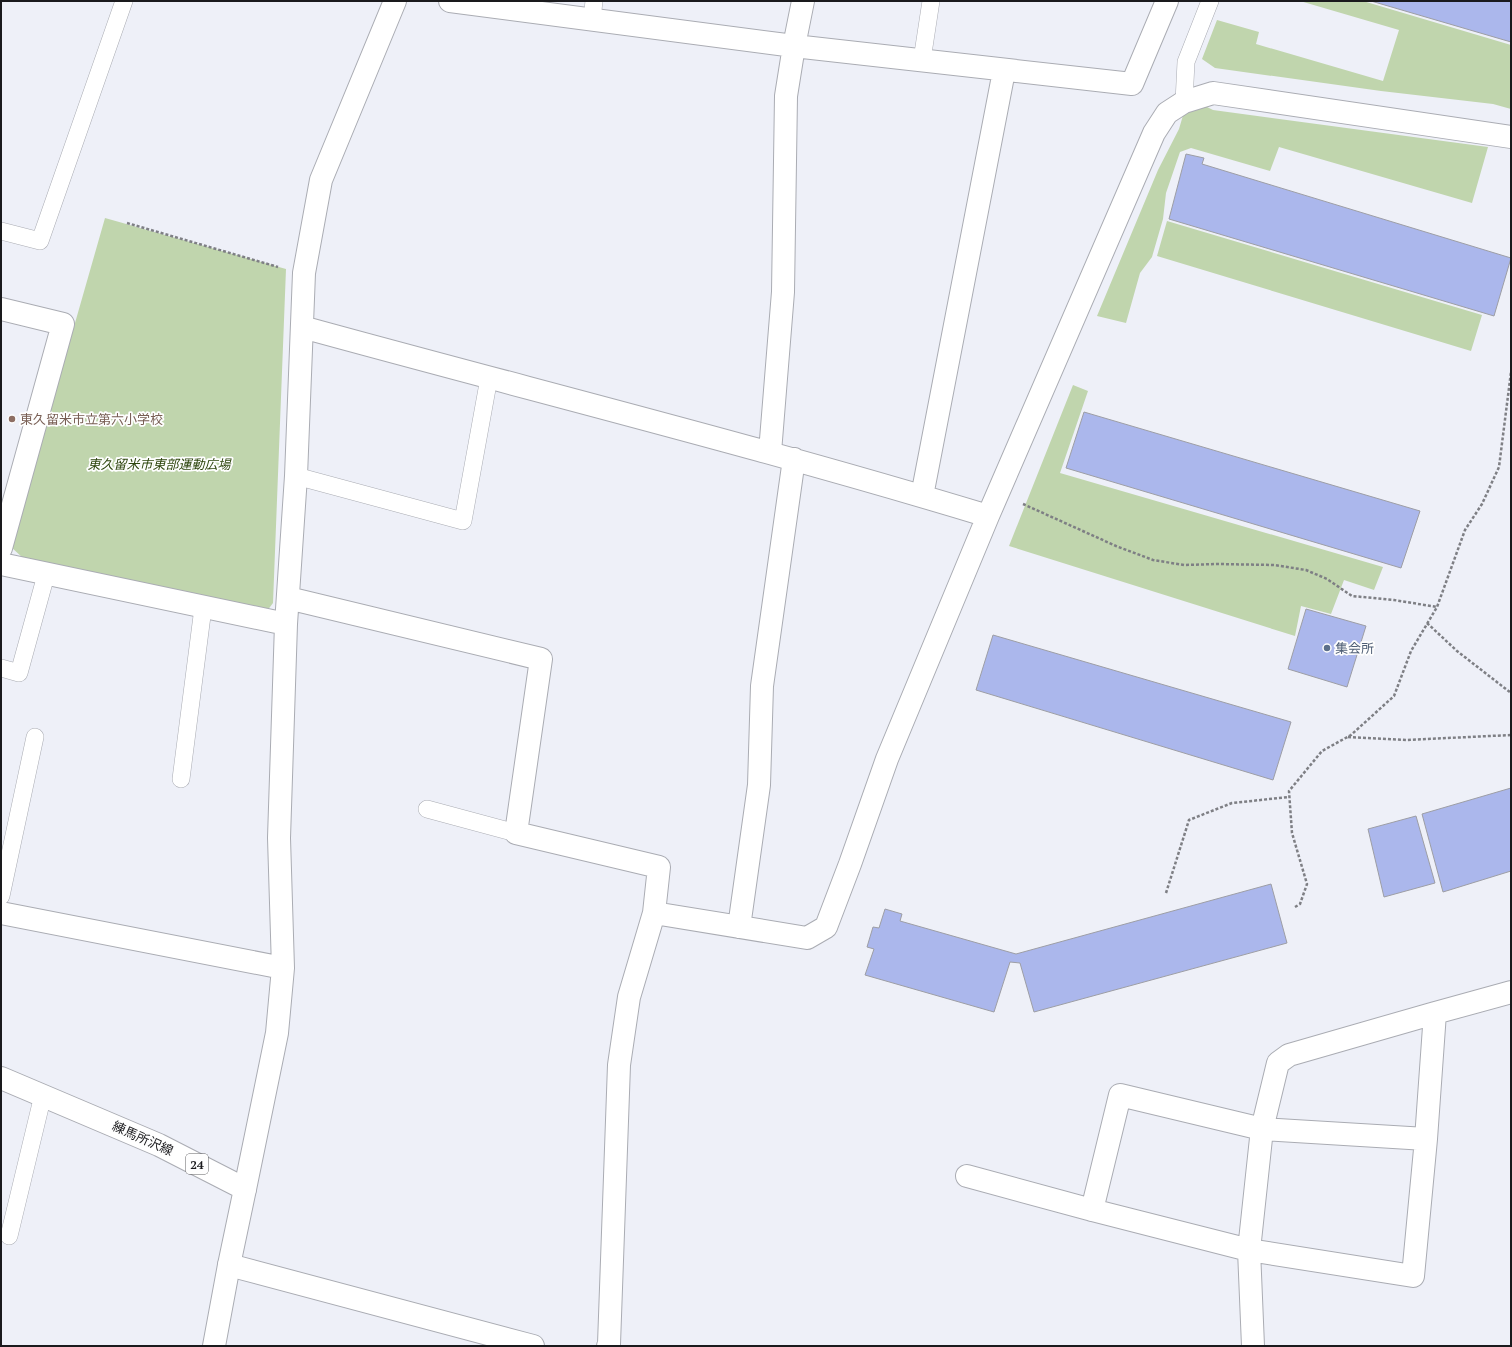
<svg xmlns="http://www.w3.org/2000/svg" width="1512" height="1347" font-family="'PT Serif','Noto Sans JP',serif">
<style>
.green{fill:#c0d5ad}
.building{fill:#abb7ec;stroke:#9d9ea5}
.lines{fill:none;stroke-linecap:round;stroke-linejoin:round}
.lane-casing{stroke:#aaacb3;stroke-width:18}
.street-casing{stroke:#aaacb3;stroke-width:24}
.primary-casing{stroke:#aaacb3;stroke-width:24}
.path{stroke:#7e7f84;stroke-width:2.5;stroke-dasharray:3 2;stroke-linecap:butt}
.lane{stroke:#fff;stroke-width:17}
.street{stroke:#fff;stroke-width:22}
.primary{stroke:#fff;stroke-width:22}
.education-dot{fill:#8d6e63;stroke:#fefefe;stroke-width:1.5}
.service-dot{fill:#5c6f8a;stroke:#fefefe;stroke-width:1.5}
.labels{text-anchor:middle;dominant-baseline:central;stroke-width:3.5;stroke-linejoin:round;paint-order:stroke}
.shield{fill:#fefefe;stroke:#5e5e60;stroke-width:1}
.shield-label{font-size:12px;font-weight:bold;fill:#1a1a1d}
.education-label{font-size:13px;fill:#785e54;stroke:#fefefe;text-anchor:start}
.park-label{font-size:13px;font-style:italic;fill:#2d450d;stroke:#fefefe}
.service-label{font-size:13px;fill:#4e5e75;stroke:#fefefe;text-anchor:start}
.street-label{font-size:13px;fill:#1a1a1d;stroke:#fefefe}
</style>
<rect width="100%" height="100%" fill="#eef0f8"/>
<path class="green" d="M1300,1H1363L1511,45V109L1493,104L1381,91L1215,68L1202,59L1217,20L1259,32L1256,44L1383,81L1399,30Z
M1205,106L1213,110L1488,147L1472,203L1279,147L1270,171L1191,148L1180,152L1166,193L1163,219L1152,257L1140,273L1126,323L1097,316L1158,170L1179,129L1184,112Z
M105,218L286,269L273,603L267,611L23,558L11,547Z
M1167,221L1482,315L1471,351L1157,256Z
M1073,385L1088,391L1060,473L1383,567L1374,590L1344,580L1331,614L1301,606L1295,636L1009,546Z"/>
<path class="building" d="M1371,1H1511V42Z
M1186,154L1204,158L1202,164L1511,258L1494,316L1169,219Z
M1084,412L1420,511L1401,568L1066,468Z
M1306,609L1366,626L1347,687L1288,669Z
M993,635L1291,722L1273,780L976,690Z
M1511,788V871L1443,892L1422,814Z
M1416,816L1435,883L1384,897L1368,829Z
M1271,884L1287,943L1034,1012L1020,963L1010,962L994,1012L865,975L874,949L867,947L873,927L879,928L885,909L902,914L900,921L1016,954Z"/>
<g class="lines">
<g class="lane-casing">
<path id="lane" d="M592,19L594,1
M922,60L931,1
M1184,102L1186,62L1210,1
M1,231L40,241L124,1
M296,476L463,521L489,378
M1,668L19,673L46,575
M181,779L203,608
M427,809L516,833
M1,896L35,737
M9,1236L43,1095"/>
</g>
<g class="street-casing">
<path id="street" d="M450,1L794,46L1132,84L1167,1
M1,309L63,324L1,548
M302,327C531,390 761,447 988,516
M770,452L783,292L786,96L794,46L803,1
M922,496L1004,71
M1,564L286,624
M288,598L541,659L516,833L659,867L654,913L629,997L619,1065L609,1344L608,1346
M1,913L283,968
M654,913L807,938L826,927L850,864L887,759L988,516L1154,133L1167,113L1184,102L1213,93L1511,137
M739,927L759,785L762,686L794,459
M967,1176L1092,1210L1249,1250L1413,1276L1426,1139L1435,1013L1511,992
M245,1189L277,1033L283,968L279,838L286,624L296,476L304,273L321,180L395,1
M1092,1210L1120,1095L1262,1129L1426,1139
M229,1265L533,1346
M1253,1346L1249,1250L1262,1129L1278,1063L1289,1055L1435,1013"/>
</g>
<g class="primary-casing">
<path id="primary" d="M1,1078L159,1145L245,1189L229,1265L214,1346"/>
</g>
<path class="path" d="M127,223L278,267
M1023,504L1116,546L1153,560L1184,565L1217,564L1274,565L1306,570L1327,579L1352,596L1394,600L1437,607
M1427,623L1457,651L1511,693
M1348,737L1406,740L1511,735
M1166,893L1189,820L1232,803L1289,797
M1295,907L1300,904L1307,884L1292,833L1289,791L1322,751L1351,735L1394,696L1411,651L1437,607L1465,530L1482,504L1499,467L1511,372"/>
<use href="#lane" class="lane"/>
<use href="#street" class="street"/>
<use href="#primary" class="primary"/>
</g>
<circle class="education-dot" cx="12" cy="419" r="4"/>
<circle class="service-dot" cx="1327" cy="648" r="4"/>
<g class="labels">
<rect class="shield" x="186" y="1154" width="22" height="20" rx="3"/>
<g class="shield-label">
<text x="197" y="1164">24</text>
</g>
<g class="education-label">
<text x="20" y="419">東久留米市立第六小学校</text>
</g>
<g class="park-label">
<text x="159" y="464">東久留米市東部運動広場</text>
</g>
<g class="service-label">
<text x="1335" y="648">集会所</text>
</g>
<g class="street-label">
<text transform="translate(143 1138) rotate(24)">練馬所沢線</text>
</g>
</g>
<rect width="1512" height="1347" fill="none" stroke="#1a1a1d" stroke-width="4"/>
</svg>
